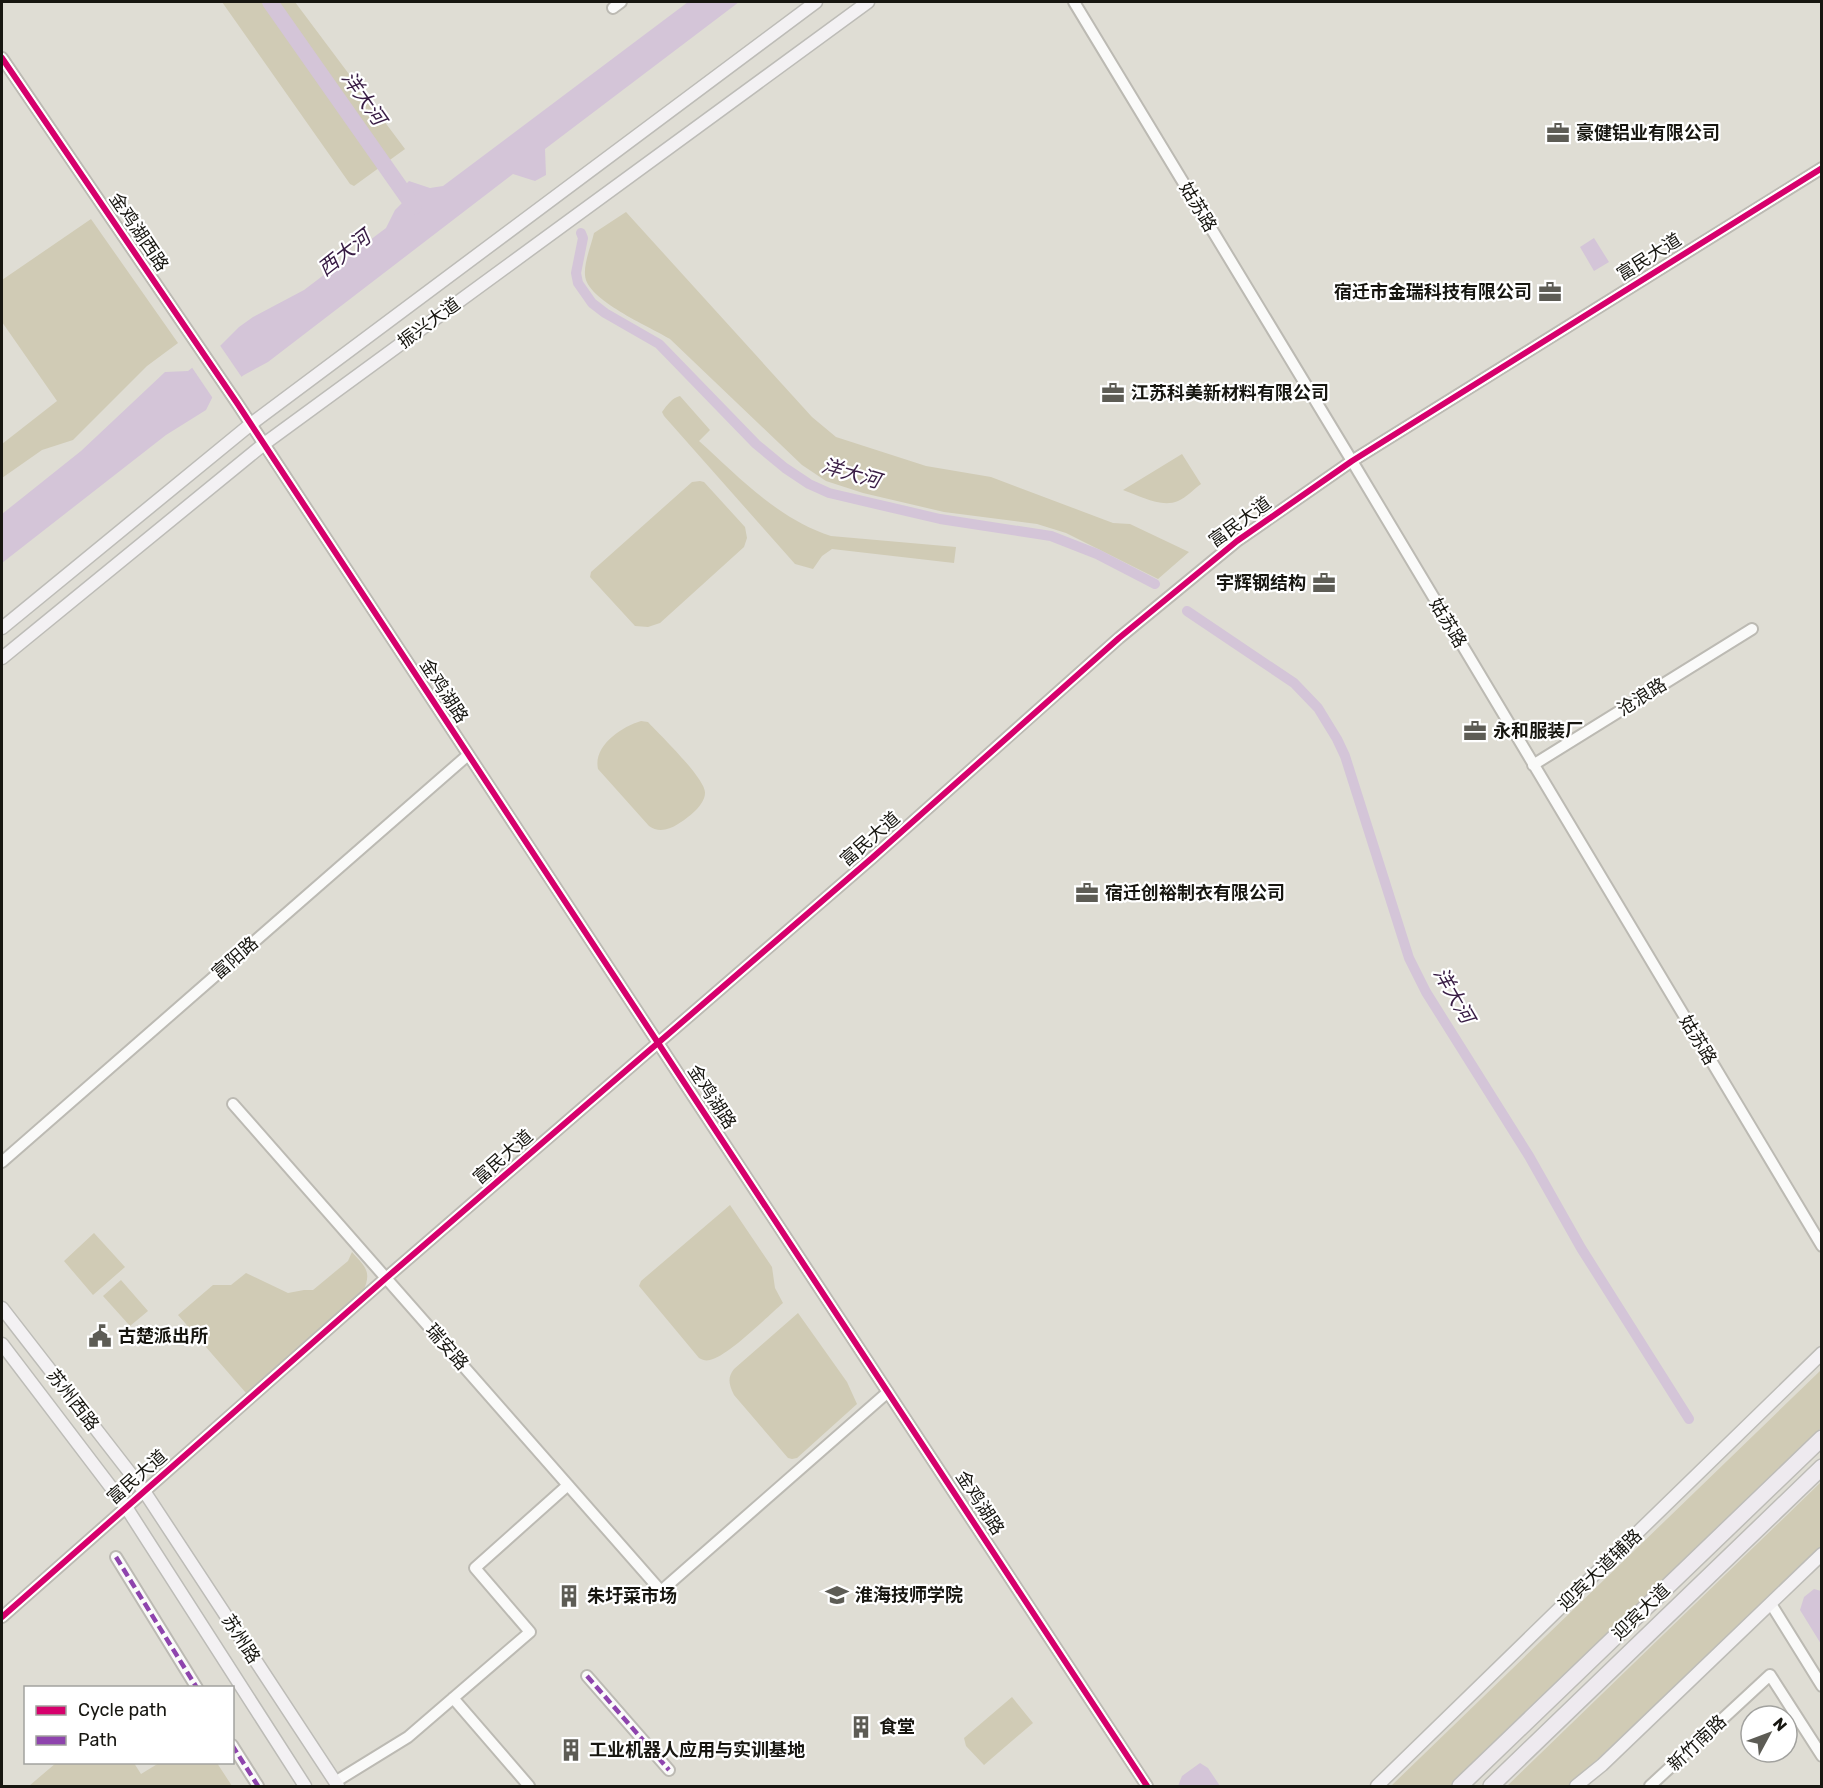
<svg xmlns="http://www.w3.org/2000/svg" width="1823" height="1788" font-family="Rubik,'Noto Sans SC',sans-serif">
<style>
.green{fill:#d0cbb5}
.water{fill:#d4c5d8}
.pier{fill:#dfddd4}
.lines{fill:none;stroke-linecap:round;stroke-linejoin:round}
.canal{stroke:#d4c5d8;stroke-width:10}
.river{stroke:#d4c5d8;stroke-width:16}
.minor-casing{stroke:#bcbab3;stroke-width:14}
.major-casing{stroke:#bdbcb7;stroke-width:15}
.highway-casing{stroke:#bdbcb7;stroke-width:18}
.minor{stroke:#fafaf9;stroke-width:10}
.major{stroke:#f3f1f3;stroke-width:12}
.highway{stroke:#eeeaef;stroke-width:15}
.quiet{stroke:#8e44ad;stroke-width:4.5;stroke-dasharray:9 4.5;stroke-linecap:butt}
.cycleway-casing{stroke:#fff;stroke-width:10}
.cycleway{stroke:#d6006c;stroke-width:6}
.labels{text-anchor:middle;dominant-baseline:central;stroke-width:4.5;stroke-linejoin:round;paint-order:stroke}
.poi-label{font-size:18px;font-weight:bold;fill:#171610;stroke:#fff;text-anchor:start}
.street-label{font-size:18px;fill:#171610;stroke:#fff}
.water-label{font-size:20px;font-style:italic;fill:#381c44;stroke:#fff}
</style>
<rect width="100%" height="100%" fill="#dfddd4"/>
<path class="green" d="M222,2H295L405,149L354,186L350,184Z
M626,212L812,417L836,437L926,466L991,477L1113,523L1130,524L1189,552L1158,579L1066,533L1037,524L944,512L863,493L826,481L802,465L670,339C649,326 586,300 585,275C584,262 591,246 594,233Z
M91,219L178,343L147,366L73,440L42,450L2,478V444L57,401L2,322V280Z
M680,396L710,430L699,441C740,478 778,519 831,536L956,547L954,563L832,549L822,556L813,569L795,564L664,416L662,412C667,405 672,398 680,396Z
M1182,454L1201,484C1194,489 1186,498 1178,501C1161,508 1140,496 1123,490Z
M700,481L704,482L745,527L747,538L744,547L660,623L648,627L635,626L590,577L591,572L692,482Z
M641,721L648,722C659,734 706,779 705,793C705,805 688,818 678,824C669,830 658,833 649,826L598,769C593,746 621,727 641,721Z
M730,1205L772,1267L775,1288L783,1303C767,1317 731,1353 713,1359C708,1361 704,1361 699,1358L639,1286L641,1281Z
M94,1233L125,1267L93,1295L64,1261Z
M352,1252C366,1268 372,1271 363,1292L246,1393L178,1315L213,1285H231L246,1273L288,1293L304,1290H313L348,1261Z
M121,1280L148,1311L130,1326L103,1296Z
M798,1313L847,1382L857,1404L797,1458L792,1459L788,1458L734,1395C729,1385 727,1378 734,1369Z
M1821,1370V1428L1452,1786H1391Z
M1821,1482V1548L1792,1576L1569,1786H1507Z
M1012,1697L1033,1723L984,1765L966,1746L964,1738Z
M56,1763H134L141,1774L159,1763H217L232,1786H29Z"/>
<path class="water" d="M688,2H739L545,149L546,175L535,181L513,174L268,362L244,375L213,396L206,410L166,435L2,563V514L81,451L165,372L188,371L218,348L239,327L253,317L304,290L386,228L395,210L404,201L399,191L409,181L430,188L443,186Z
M1594,238L1609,262L1594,271L1580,247Z
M1814,1589L1821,1591V1644L1800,1610L1804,1597Z
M1200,1763L1208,1768L1220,1786H1178L1182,1776Z"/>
<path class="pier" d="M219,344L243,379L214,400L191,366Z"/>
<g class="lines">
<path class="canal" d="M581,233L583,238L576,273L578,283L592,303L605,313L659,344L756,444L785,468L809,484L829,493L940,519L1051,536L1097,554L1155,584
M1187,611L1294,683L1318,708L1337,739L1345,756L1409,958L1426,992L1529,1156L1581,1248L1689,1419"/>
<path class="river" d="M270,2L414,207"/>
<g class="minor-casing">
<path id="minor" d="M1074,2L1352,461L1822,1246
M613,8L621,2
M2,58L237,403L1147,1786
M1533,765L1752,629
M233,1104L661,1591L888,1392
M2,1162L468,755
M116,1557L197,1688
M1771,1604L1822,1686
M2,1617L386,1278L872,858L1119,638L1237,541L1352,461L1822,168
M587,1676L669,1770
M453,1698L529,1786
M232,1745L258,1786
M335,1782L408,1737L530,1632L475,1568L568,1485
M1650,1786L1770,1675L1822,1756"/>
</g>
<g class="major-casing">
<path id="major" d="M2,628L251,424L816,2
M2,658L264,444L868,2
M2,1308L144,1491L338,1786
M2,1344L126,1507L305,1786
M1377,1786L1822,1353
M1576,1786L1602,1765L1822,1554"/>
</g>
<g class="highway-casing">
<path id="highway" d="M1460,1786L1822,1438
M1491,1786L1822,1467"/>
</g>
<use href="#minor" class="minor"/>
<use href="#major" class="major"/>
<use href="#highway" class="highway"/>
<path class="quiet" d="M116,1557L197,1688
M587,1676L669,1770
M232,1745L258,1786"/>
<g class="cycleway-casing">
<path id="cycleway" d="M2,58L237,403L1147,1786
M2,1617L386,1278L872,858L1119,638L1237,541L1352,461L1822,168"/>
</g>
<use href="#cycleway" class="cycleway"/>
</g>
<defs>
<g id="office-bare" transform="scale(1.8)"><path d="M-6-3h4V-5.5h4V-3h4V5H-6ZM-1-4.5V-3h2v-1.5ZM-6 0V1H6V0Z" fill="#5d5c55" stroke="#fff" stroke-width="2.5" paint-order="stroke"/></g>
<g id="civic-bare" transform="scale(1.8)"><path d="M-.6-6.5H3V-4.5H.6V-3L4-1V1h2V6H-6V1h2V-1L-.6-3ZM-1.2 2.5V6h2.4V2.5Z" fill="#5d5c55" stroke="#fff" stroke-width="2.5" paint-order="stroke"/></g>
<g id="school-bare" transform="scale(1.8)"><path d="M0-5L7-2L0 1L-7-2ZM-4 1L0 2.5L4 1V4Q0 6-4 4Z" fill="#5d5c55" stroke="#fff" stroke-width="2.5" paint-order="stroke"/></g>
<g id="building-bare" transform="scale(1.8)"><path d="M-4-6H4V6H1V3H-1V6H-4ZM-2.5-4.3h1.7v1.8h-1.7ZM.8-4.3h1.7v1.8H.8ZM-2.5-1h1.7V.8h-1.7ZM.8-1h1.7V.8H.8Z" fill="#5d5c55" stroke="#fff" stroke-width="2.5" paint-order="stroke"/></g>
</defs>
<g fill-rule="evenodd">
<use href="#office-bare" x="1558" y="133"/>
<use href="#office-bare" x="1550" y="292"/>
<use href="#office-bare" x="1113" y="393"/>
<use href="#office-bare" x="1324" y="583"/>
<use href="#office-bare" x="1475" y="731"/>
<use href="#office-bare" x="1087" y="893"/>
<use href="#civic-bare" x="100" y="1336"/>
<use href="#school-bare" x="837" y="1595"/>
<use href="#building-bare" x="569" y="1596"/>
<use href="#building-bare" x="861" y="1727"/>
<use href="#building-bare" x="571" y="1750"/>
</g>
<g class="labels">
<g class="poi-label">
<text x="1576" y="133">豪健铝业有限公司</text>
<text x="1532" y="292" text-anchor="end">宿迁市金瑞科技有限公司</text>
<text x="1131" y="393">江苏科美新材料有限公司</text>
<text x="1306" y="583" text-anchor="end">宇辉钢结构</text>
<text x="1493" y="731">永和服装厂</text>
<text x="1105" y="893">宿迁创裕制衣有限公司</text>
<text x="118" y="1336">古楚派出所</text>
<text x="855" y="1595">淮海技师学院</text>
<text x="587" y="1596">朱圩菜市场</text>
<text x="879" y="1727">食堂</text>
<text x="589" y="1750">工业机器人应用与实训基地</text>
</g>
<g class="street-label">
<text transform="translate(1198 207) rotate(59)">姑苏路</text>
<text transform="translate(139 232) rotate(56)">金鸡湖西路</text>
<text transform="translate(1649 257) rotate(-32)">富民大道</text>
<text transform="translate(429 323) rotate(-36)">振兴大道</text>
<text transform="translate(1240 522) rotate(-36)">富民大道</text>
<text transform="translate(1448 623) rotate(59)">姑苏路</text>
<text transform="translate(444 691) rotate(57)">金鸡湖路</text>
<text transform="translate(1642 697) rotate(-32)">沧浪路</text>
<text transform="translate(870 839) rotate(-41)">富民大道</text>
<text transform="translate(235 958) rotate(-41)">富阳路</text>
<text transform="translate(1698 1040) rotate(59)">姑苏路</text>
<text transform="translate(712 1097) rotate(57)">金鸡湖路</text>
<text transform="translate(503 1157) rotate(-41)">富民大道</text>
<text transform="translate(447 1347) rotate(49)">瑞安路</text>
<text transform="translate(73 1400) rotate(52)">苏州西路</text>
<text transform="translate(137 1477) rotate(-41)">富民大道</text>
<text transform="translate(980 1503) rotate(57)">金鸡湖路</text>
<text transform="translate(1600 1570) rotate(-44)">迎宾大道辅路</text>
<text transform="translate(1641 1612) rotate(-44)">迎宾大道</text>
<text transform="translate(241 1639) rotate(57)">苏州路</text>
<text transform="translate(1697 1743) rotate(-43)">新竹南路</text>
</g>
<g class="water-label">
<text transform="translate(364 98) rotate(55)">洋大河</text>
<text transform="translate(344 253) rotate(-38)">西大河</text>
<text transform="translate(851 473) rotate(16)">洋大河</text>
<text transform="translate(1454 995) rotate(60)">洋大河</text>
</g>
</g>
<rect width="1823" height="1788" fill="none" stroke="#171610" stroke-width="6"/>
<rect x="24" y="1686" width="210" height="78" fill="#ffffff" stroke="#a2a29f" stroke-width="1.5"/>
<rect x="36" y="1706" width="30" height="9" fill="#d6006c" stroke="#a2a29f" stroke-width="1.5"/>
<text x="78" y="1716" font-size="18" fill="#171610">Cycle path</text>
<rect x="36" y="1736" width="30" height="9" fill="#8e44ad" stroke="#a2a29f" stroke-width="1.5"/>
<text x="78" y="1746" font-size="18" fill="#171610">Path</text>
<g transform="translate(1769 1734) rotate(49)"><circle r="28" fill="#ffffff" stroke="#a2a29f" stroke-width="1.5"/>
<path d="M0-4.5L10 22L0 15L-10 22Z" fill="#5d5c55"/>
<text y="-9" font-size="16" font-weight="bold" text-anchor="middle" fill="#171610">N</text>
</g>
</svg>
